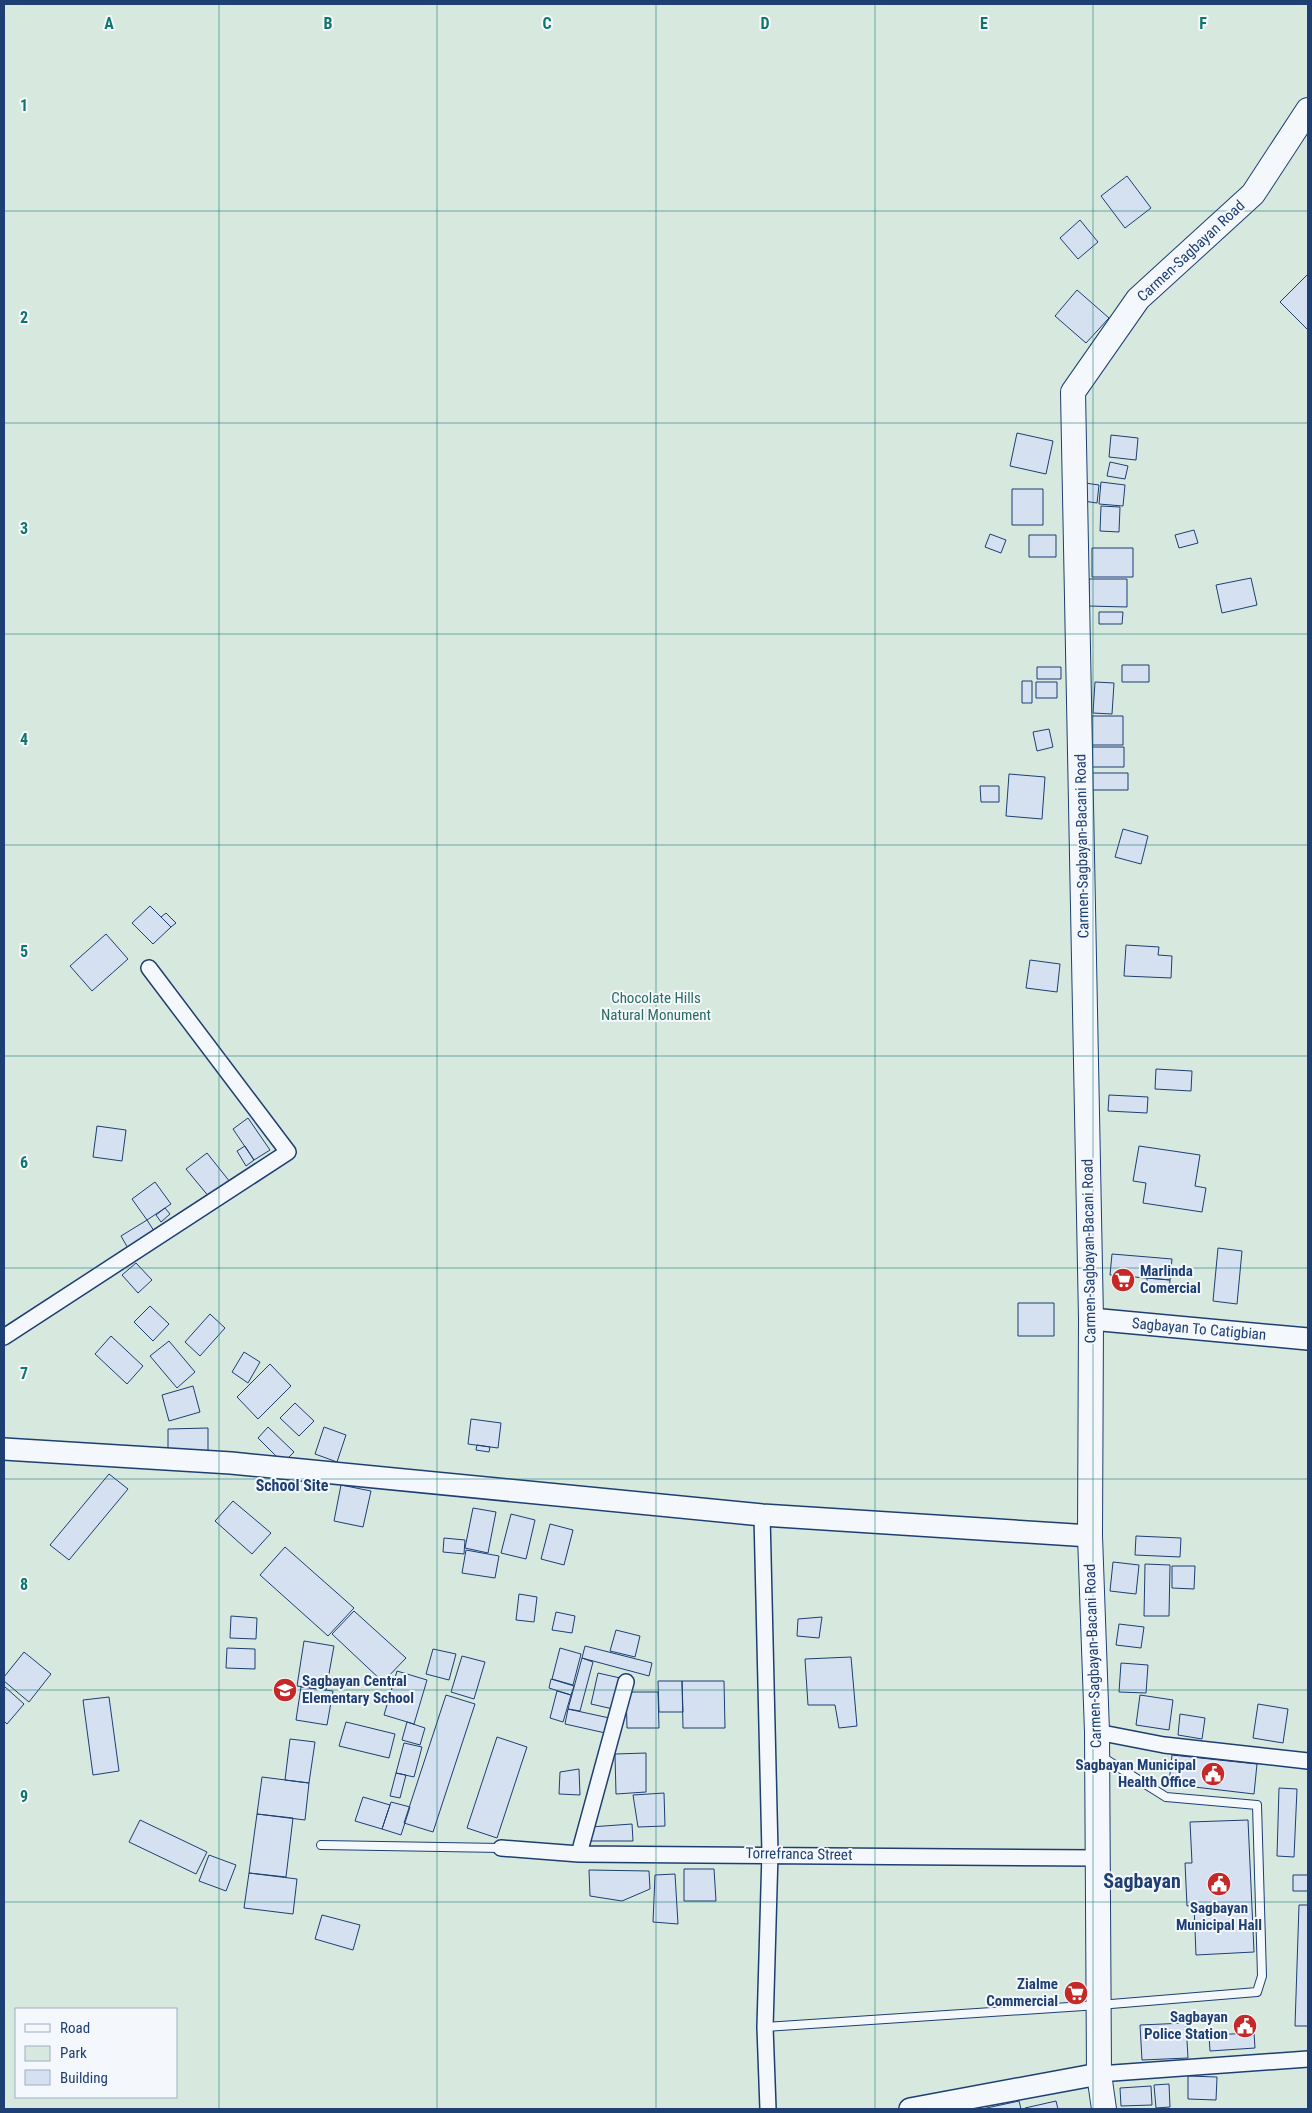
<svg xmlns="http://www.w3.org/2000/svg" width="1312" height="2113" font-family="'Roboto Condensed',sans-serif">
<style>
.green{fill:#d7e8df;stroke:#687fa3;fill-rule:evenodd}
.building{fill:#d5e0f0;stroke:#1d3f73}
.lines{fill:none;stroke-linecap:round;stroke-linejoin:round}
.lane-casing{stroke:#1d3f73;stroke-width:10}
.street-casing{stroke:#1d3f73;stroke-width:18}
.secondary-casing{stroke:#1d3f73;stroke-width:24}
.primary-casing{stroke:#1d3f73;stroke-width:26}
.lane{stroke:#f4f7fb;stroke-width:8}
.street{stroke:#f4f7fb;stroke-width:15}
.secondary{stroke:#f4f7fb;stroke-width:21}
.primary{stroke:#f4f7fb;stroke-width:24}
.grid{fill:none;stroke:#0f766e;stroke-width:1;stroke-opacity:0.55}
.labels{text-anchor:middle;dominant-baseline:central;stroke-width:4;stroke-linejoin:round;paint-order:stroke}
.street-label{font-size:15px;fill:#1d3f73;stroke:#f4f7fb}
.park-label{font-size:15px;fill:#2c6c60;stroke:#f4f7fb}
.poi-label{font-size:15px;font-weight:bold;fill:#1d3f73;stroke:#f4f7fb;text-anchor:end}
.neighbourhood-label{font-size:16px;font-weight:bold;fill:#1d3f73;stroke:#f4f7fb}
.district-label{font-size:20px;font-weight:bold;fill:#1d3f73;stroke:#f4f7fb}
.grid-label{font-size:16px;text-anchor:middle;font-weight:bold;fill:#0f766e;stroke:#f4f7fb;stroke-width:4;stroke-linejoin:round;paint-order:stroke}
</style>
<rect width="100%" height="100%" fill="#f4f7fb"/>
<path class="green" d="M4,4H1308V2109H4ZM16,2009H176V2097H16Z"/>
<path class="building" d="M1127,176L1151,208L1125,228L1101,196Z
M1080,220L1098,242L1078,259L1060,238Z
M1308,274V330L1280,302Z
M1077,290L1109,318L1086,343L1055,316Z
M1017,433L1053,441L1046,474L1010,466Z
M1111,435L1138,438L1136,460L1109,457Z
M1110,462L1128,466L1125,479L1107,476Z
M1101,482L1125,485L1123,506L1099,504Z
M1085,483L1099,485L1097,503L1083,501Z
M1012,489H1043V525H1012Z
M1101,506L1120,507L1119,532L1100,531Z
M1194,530L1198,543L1179,548L1175,535Z
M990,534L1006,540L1001,553L985,547Z
M1029,535H1056V557H1029Z
M1092,548H1133V577H1092Z
M1251,578L1257,605L1222,613L1216,585Z
M1089,579H1127V607L1089,606Z
M1099,612H1123L1122,624H1099Z
M1122,665H1149V682H1122Z
M1037,667H1061V679H1037Z
M1022,681H1032V703H1022Z
M1036,682H1057V698H1036Z
M1095,682L1114,683L1112,714L1093,713Z
M1092,716H1123V745H1092Z
M1049,729L1053,747L1037,751L1033,732Z
M1091,747H1124V767H1091Z
M1090,773H1128V790H1090Z
M1009,774L1045,777L1042,819L1006,816Z
M980,786H999V802H981Z
M1123,829L1148,836L1141,864L1115,857Z
M150,906L171,927L153,944L132,923Z
M166,913L176,923L171,927L161,917Z
M106,934L128,959L92,991L70,966Z
M1126,945L1159,947L1158,955L1172,956L1171,978L1124,976Z
M1030,960L1060,964L1057,992L1026,988Z
M1156,1069L1192,1071L1191,1091L1155,1089Z
M1109,1095L1148,1097L1147,1113L1108,1111Z
M248,1118L270,1150L254,1160L233,1129Z
M97,1126L126,1130L122,1161L93,1157Z
M245,1146L254,1160L246,1166L237,1151Z
M1139,1146L1200,1155L1195,1186L1206,1188L1202,1212L1143,1203L1146,1183L1133,1181Z
M207,1153L230,1182L210,1198L186,1169Z
M155,1182L171,1204L147,1220L132,1199Z
M165,1208L170,1214L161,1222L156,1215Z
M147,1220L156,1234L129,1250L121,1236Z
M1218,1248L1242,1251L1237,1304L1213,1301Z
M1112,1254L1172,1259L1170,1280L1110,1275Z
M136,1263L152,1280L138,1293L122,1275Z
M1147,1278L1170,1280L1169,1290L1147,1288Z
M1018,1303H1054V1336H1018Z
M150,1306L169,1324L153,1341L134,1322Z
M210,1314L225,1328L200,1356L185,1342Z
M111,1336L143,1366L127,1384L95,1354Z
M169,1341L195,1372L177,1388L150,1356Z
M244,1352L260,1362L248,1383L232,1372Z
M270,1364L291,1386L258,1419L237,1397Z
M193,1386L200,1412L169,1421L162,1395Z
M295,1403L314,1421L299,1436L280,1418Z
M471,1419L501,1423L498,1448L468,1444Z
M268,1427L294,1452L283,1463L258,1438Z
M324,1427L346,1435L337,1462L315,1454Z
M208,1428V1453L168,1454V1429Z
M477,1445L490,1447L489,1452L476,1450Z
M109,1474L128,1489L69,1560L50,1545Z
M341,1485L371,1491L363,1527L334,1521Z
M233,1501L271,1533L252,1554L215,1521Z
M473,1508L496,1512L488,1553L465,1548Z
M511,1514L535,1520L526,1559L501,1553Z
M550,1524L573,1530L564,1565L541,1559Z
M1136,1536L1181,1538L1180,1557L1135,1555Z
M444,1538L465,1540L464,1554L443,1552Z
M285,1547L354,1608L328,1636L260,1575Z
M466,1550L499,1556L495,1578L462,1573Z
M1113,1562L1139,1565L1136,1594L1110,1591Z
M1145,1564L1170,1565L1169,1616H1144Z
M1172,1566H1195L1194,1589L1172,1588Z
M519,1594L537,1597L534,1622L516,1620Z
M354,1611L406,1658L383,1682L332,1634Z
M556,1612L575,1616L572,1633L552,1630Z
M231,1616L257,1618L256,1639L230,1638Z
M822,1617L819,1638L797,1636L798,1619Z
M1119,1624L1144,1627L1141,1648L1116,1645Z
M616,1630L640,1636L635,1657L610,1651Z
M304,1641L334,1646L326,1690L297,1686Z
M585,1646L652,1663L649,1676L582,1658Z
M227,1648L255,1649V1669L226,1668Z
M560,1648L581,1654L573,1685L552,1679Z
M433,1649L456,1654L449,1680L426,1674Z
M24,1652L51,1674L29,1702L4,1681V1677Z
M462,1656L485,1662L474,1699L451,1692Z
M851,1657L857,1726L839,1728L835,1705H808L805,1659Z
M582,1658L593,1662L580,1711L568,1709Z
M1121,1663L1148,1665L1146,1693L1119,1692Z
M397,1671L427,1680L414,1724L384,1715Z
M598,1673L620,1678L613,1709L591,1704Z
M551,1679L574,1686L571,1695L549,1688Z
M658,1681H682L683,1712H659Z
M682,1681H724L725,1728H683Z
M4,1686L24,1704L7,1724L4,1721Z
M301,1687L333,1691L327,1725L296,1720Z
M557,1691L571,1695L563,1722L550,1718Z
M626,1692H658L659,1728H627Z
M446,1695L475,1704L433,1832L404,1823Z
M1140,1695L1173,1700L1169,1730L1136,1725Z
M109,1697L119,1771L93,1775L83,1700Z
M1258,1704L1288,1709L1283,1743L1253,1738Z
M568,1709L614,1719L610,1734L565,1724Z
M1180,1714L1205,1718L1202,1739L1178,1735Z
M346,1722L395,1734L389,1758L339,1746Z
M407,1722L425,1728L420,1745L402,1740Z
M497,1737L527,1747L497,1838L467,1828Z
M290,1739L315,1742L309,1783L285,1780Z
M404,1743L422,1747L414,1777L396,1773Z
M646,1753V1792L616,1794L615,1754Z
M1172,1755L1257,1764L1254,1794L1169,1784Z
M579,1769L580,1795L559,1794L560,1772Z
M396,1773L406,1775L400,1798L390,1796Z
M262,1777L309,1783L305,1820L257,1814Z
M1279,1788L1297,1789L1294,1857L1277,1856Z
M664,1793L665,1826L638,1827L633,1795Z
M363,1797L390,1805L382,1829L355,1821Z
M391,1802L410,1807L401,1835L382,1829Z
M257,1814L293,1818L286,1877L249,1873Z
M140,1820L207,1852L196,1874L129,1842Z
M1248,1820L1254,1952L1196,1955L1194,1905L1187,1906L1185,1863H1192L1190,1822Z
M632,1824L633,1841H591L590,1827Z
M209,1855L236,1865L226,1891L199,1881Z
M684,1869H714L716,1901H684Z
M589,1870L649,1871L650,1889L622,1901L590,1896Z
M249,1873L297,1879L293,1914L244,1908Z
M675,1874L678,1924L653,1922L655,1875Z
M1293,1875H1308V1891H1293Z
M1299,1905H1308V2026H1295Z
M322,1915L360,1925L353,1950L315,1939Z
M1186,2023L1188,2058L1142,2060L1140,2025Z
M1254,2033L1255,2048L1210,2051L1209,2035Z
M1188,2076L1217,2077L1216,2100L1188,2099Z
M1169,2084L1170,2107L1156,2108L1154,2085Z
M1151,2086L1152,2105L1121,2106L1120,2088Z
M1019,2101L1021,2109H982Z
M1056,2101L1058,2109H1025V2108Z"/>
<g class="lines">
<g class="lane-casing">
<path id="lane" d="M321,1845L501,1848
M765,2027L1099,2005L1257,1992L1262,1976L1257,1805L1166,1797L1102,1757"/>
</g>
<g class="street-casing">
<path id="street" d="M4,1337L288,1152L149,968
M762,1515L770,1853L765,2027L768,2109
M1097,1732L1164,1745L1308,1761
M501,1848L579,1854L1096,1858
M579,1854L626,1682
M1099,2074L1308,2059"/>
</g>
<g class="secondary-casing">
<path id="secondary" d="M1091,1319L1308,1339
M4,1449L231,1463L762,1515L1090,1536
M910,2109L1099,2074"/>
</g>
<g class="primary-casing">
<path id="primary" d="M1104,2109L1099,2074L1097,1732L1090,1536L1091,1319L1073,392L1138,299L1253,194L1308,110"/>
</g>
<use href="#lane" class="lane"/>
<use href="#street" class="street"/>
<use href="#secondary" class="secondary"/>
<use href="#primary" class="primary"/>
</g>
<path class="grid" d="M219,4V2109M437,4V2109M656,4V2109M875,4V2109M1093,4V2109M4,211H1308M4,423H1308M4,634H1308M4,845H1308M4,1056H1308M4,1268H1308M4,1479H1308M4,1690H1308M4,1902H1308"/>
<defs>
<g id="supermarket-disc" transform="scale(1.25)"><circle r="9.5" fill="#c62828" stroke="#f4f7fb"/><path d="M-6-5.5h2.5l.6 2H6L4.5 2H-2.5L-4.4-4H-6ZM-1.5 3.2a1.3 1.3 0 1 0 .1 0ZM3 3.2a1.3 1.3 0 1 0 .1 0Z" fill="#fff"/></g>
<g id="school-disc" transform="scale(1.25)"><circle r="9.5" fill="#c62828" stroke="#f4f7fb"/><path d="M0-5L7-2L0 1L-7-2ZM-4 1L0 2.5L4 1V4Q0 6-4 4Z" fill="#fff"/></g>
<g id="civic-disc" transform="scale(1.25)"><circle r="9.5" fill="#c62828" stroke="#f4f7fb"/><path d="M-.6-6.5H3V-4.5H.6V-3L4-1V1h2V6H-6V1h2V-1L-.6-3ZM-1.2 2.5V6h2.4V2.5Z" fill="#fff"/></g>
</defs>
<g fill-rule="evenodd">
<use href="#supermarket-disc" x="1123" y="1280"/>
<use href="#school-disc" x="285" y="1690"/>
<use href="#civic-disc" x="1213" y="1774"/>
<use href="#civic-disc" x="1219" y="1884"/>
<use href="#supermarket-disc" x="1076" y="1993"/>
<use href="#civic-disc" x="1245" y="2026"/>
</g>
<g class="labels">
<g class="street-label">
<text transform="translate(1191 251) rotate(-43)">Carmen-Sagbayan Road</text>
<text transform="translate(1082 846) rotate(-91)">Carmen-Sagbayan-Bacani Road</text>
<text transform="translate(1089 1251) rotate(-91)">Carmen-Sagbayan-Bacani Road</text>
<text transform="translate(1199 1329) rotate(5)">Sagbayan To Catigbian</text>
<text transform="translate(1093 1656) rotate(-92)">Carmen-Sagbayan-Bacani Road</text>
<text transform="translate(799 1854) rotate(1)">Torrefranca Street</text>
</g>
<g class="park-label">
<text x="656" y="998">Chocolate Hills<tspan x="656" dy="17">Natural Monument</tspan></text>
</g>
<g class="poi-label">
<text x="1140" y="1271" text-anchor="start">Marlinda<tspan x="1140" dy="17">Comercial</tspan></text>
<text x="302" y="1681" text-anchor="start">Sagbayan Central<tspan x="302" dy="17">Elementary School</tspan></text>
<text x="1196" y="1765">Sagbayan Municipal<tspan x="1196" dy="17">Health Office</tspan></text>
<text x="1219" y="1908" text-anchor="middle">Sagbayan<tspan x="1219" dy="17">Municipal Hall</tspan></text>
<text x="1058" y="1984">Zialme<tspan x="1058" dy="17">Commercial</tspan></text>
<text x="1228" y="2017">Sagbayan<tspan x="1228" dy="17">Police Station</tspan></text>
</g>
<g class="neighbourhood-label">
<text x="292" y="1485">School Site</text>
</g>
<g class="district-label">
<text x="1142" y="1881">Sagbayan</text>
</g>
</g>
<g class="grid-label">
<text x="109" y="29">A</text>
<text x="328" y="29">B</text>
<text x="547" y="29">C</text>
<text x="765" y="29">D</text>
<text x="984" y="29">E</text>
<text x="1203" y="29">F</text>
<text x="24" y="111">1</text>
<text x="24" y="323">2</text>
<text x="24" y="534">3</text>
<text x="24" y="745">4</text>
<text x="24" y="957">5</text>
<text x="24" y="1168">6</text>
<text x="24" y="1379">7</text>
<text x="24" y="1590">8</text>
<text x="24" y="1802">9</text>
</g>
<rect width="1312" height="2113" fill="none" stroke="#1d3f73" stroke-width="10"/>
<rect x="15" y="2008" width="162" height="90" fill="#f4f7fb" stroke="#9eadc5"/>
<rect x="25" y="2024" width="25" height="8" fill="#f4f7fb" stroke="#9eadc5"/>
<text x="60" y="2033" font-size="15" fill="#1d3f73">Road</text>
<rect x="25" y="2046" width="25" height="15" fill="#d7e8df" stroke="#9eadc5"/>
<text x="60" y="2058" font-size="15" fill="#1d3f73">Park</text>
<rect x="25" y="2070" width="25" height="15" fill="#d5e0f0" stroke="#9eadc5"/>
<text x="60" y="2083" font-size="15" fill="#1d3f73">Building</text>
</svg>
